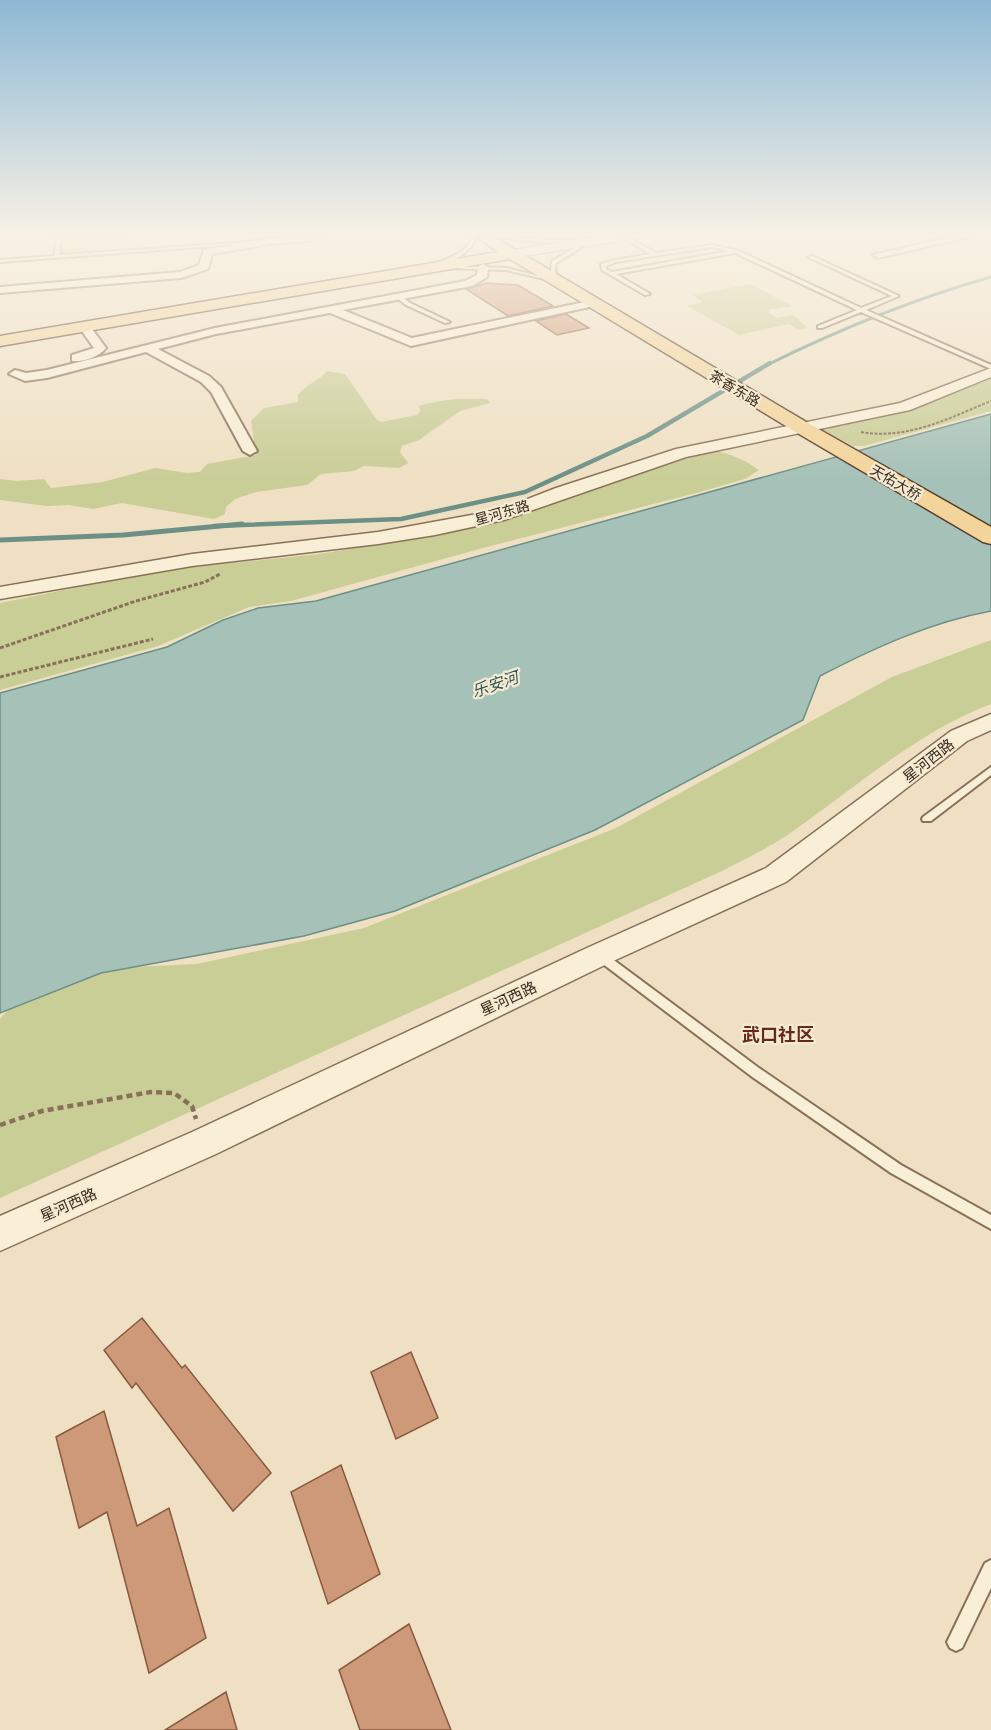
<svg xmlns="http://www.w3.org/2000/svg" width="991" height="1730" font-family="'Noto Serif','Noto Sans SC',serif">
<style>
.green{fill:#c9cd96}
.water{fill:#a5c1b8;stroke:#6c9086;stroke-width:1.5}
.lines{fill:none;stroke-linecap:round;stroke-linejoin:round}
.stream-far2{stroke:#6c9086;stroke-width:3}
.stream-far1{stroke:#6c9086;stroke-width:4.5}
.stream{stroke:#6c9086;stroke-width:5}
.building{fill:#ce9978;stroke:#89593f;stroke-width:1.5}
.service-casing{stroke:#897159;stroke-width:4}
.minor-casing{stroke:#897159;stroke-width:4}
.tertiary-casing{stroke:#897159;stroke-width:3}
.secondary-casing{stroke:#6b523c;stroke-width:2}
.primary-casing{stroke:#573f2e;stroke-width:3}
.path-far2{stroke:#897159;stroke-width:2;stroke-dasharray:3 1.5;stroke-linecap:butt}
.path-far1{stroke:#897159;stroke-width:3;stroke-dasharray:4 2;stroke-linecap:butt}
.path{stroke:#897159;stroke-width:4.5;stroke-dasharray:6 4;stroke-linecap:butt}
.service{fill:#f9eed6;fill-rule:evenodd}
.minor{fill:#f9eed6;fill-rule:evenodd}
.tertiary{fill:#f9eed6;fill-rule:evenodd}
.secondary{fill:#f9eed6;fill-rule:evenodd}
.primary{fill:#f3d49a;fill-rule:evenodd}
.labels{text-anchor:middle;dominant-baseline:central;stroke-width:4.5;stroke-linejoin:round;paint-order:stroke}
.far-street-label{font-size:14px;fill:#392a1e;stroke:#f6ebd2}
.street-label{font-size:15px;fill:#392a1e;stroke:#f6ebd2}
.water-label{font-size:16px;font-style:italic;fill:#2d5954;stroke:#f6ebd2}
.quarter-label{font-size:18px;font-weight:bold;fill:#66291c;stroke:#f6ebd2}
</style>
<rect width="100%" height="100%" fill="#efe0c3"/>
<path class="green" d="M62,237H124L123,240L97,242L96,252L59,254Z
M751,284L792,306L769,310V313L777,318L793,315L808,328L798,330L789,324L739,335L687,306L703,302L693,295Z
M991,370V411L864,446H853L819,428L855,419Z
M327,371L345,374L377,420L381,422L417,415L420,411L419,406C443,399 462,398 487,399L490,403L460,411L419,440L402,446L400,452L408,463L399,468L364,466L354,471L321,474L307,485L256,492L235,499L226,507L225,514L214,519L122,503L93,509L69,505L47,506L0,500V479L16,481L44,479L51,488L103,482L155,468L187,473L200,472L207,464L256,455L251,421L264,408L298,402V395C306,384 319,381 327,371Z
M707,450C727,452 742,458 759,470L745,479L696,493L483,548L291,601L249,607L158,646L0,690V603L163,570L319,554L411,539L501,519Z
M991,640V704C915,733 853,790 786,836C766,849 743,860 722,871L0,1198V1019L20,996L87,969L197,964L364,928L616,828L892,677Z"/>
<path class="water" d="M991,414V611C931,622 874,648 820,676L803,720L595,830L395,911L304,936L101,973L0,1013V693L167,647L223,620L258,608L316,601Z"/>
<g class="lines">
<path class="stream-far2" d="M767,365C838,330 914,299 991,277"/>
<path class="stream-far1" d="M214,526L401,519L525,492L647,436L770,363"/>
<path class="stream" d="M0,540L123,535L242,524"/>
</g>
<path class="building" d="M486,283L518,285L553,306L508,316L466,289Z
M566,314L589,328L557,335L536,321Z
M142,1318L182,1368L185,1365L271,1473L233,1511L136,1383L132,1388L104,1350Z
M411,1352L438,1418L396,1439L371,1372Z
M104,1411L137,1526L169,1508L206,1638L149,1673L107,1512L79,1528L56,1437Z
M341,1465L380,1574L328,1604L291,1492Z
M409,1624L451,1730H360L339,1670Z
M226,1692L237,1730H165Z"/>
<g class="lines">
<g class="service-casing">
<path id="service" d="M57,237H61L59,255L251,242L253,243L0,262V260L54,256Z
M472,237H476C471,253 451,264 435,266V264C449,258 467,253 472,237Z
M497,237L576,241L578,242L576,243L540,242Z
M622,237H627L656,253L712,245L739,251L861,308L892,296L808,257L812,256L899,296L866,310L991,365V369L861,312L822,328H818V326L857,310L735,253L616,274L650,294L645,295L602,270L601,264L615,260L651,254ZM712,247L729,251L612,272L606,269V266L616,262Z
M583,243L587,244L556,263L555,270L559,282L555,283L551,270L552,261Z
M449,266L506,268L551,279L549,280L506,270L447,268Z
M397,296H401L410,303L450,322L445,323L406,305L397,298Z
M991,767V775L931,821H923L922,819L923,817Z
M599,951L603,952L759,1068L901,1165L991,1215V1229L891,1173L751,1076L595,958L593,955L595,952Z
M991,1560V1588L962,1648L956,1651L950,1648L947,1642L950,1636L985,1563Z"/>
</g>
<g class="minor-casing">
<path id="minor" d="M320,237L315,240L270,244L212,254L208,269L181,278L0,293V287L180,272L199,265L204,250L270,238Z
M950,237H969L878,258L873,255Z
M483,264L488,267L487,277L472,286L343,310L412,338L594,300L600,303L594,306L411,346L330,313L216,334L158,349L209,376L221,387L257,451L250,455L243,451L211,392L201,382L146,352L47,378L25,381L9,374L15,370L26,373L47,370L215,328L465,281L477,275L478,267Z
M85,324L89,325L106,348C99,357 83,362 72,361V355L94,348L79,327Z"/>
</g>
<g class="tertiary-casing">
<path id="tertiary" d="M991,368V377L910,410L686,457L504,520L435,535L378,544L192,566L0,599V587L192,554L378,532L499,510L556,488L676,449L900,403Z
M991,714V730L967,741L786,882L609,963L216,1154L0,1251V1216L192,1132L589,947L766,868L951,731Z"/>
</g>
<g class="secondary-casing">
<path id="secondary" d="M594,237H627L620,241L512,258L505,254L512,250Z"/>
</g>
<g class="primary-casing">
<path id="primary" d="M477,237H494L808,423L991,527V544L983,542L794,431L510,259L0,346V336L498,252Z"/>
</g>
<path class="path-far2" d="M861,432C908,440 949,418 991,401"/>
<path class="path-far1" d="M0,648L136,601L205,582L220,574
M0,677L153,639"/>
<path class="path" d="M0,1125L42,1111L151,1092L174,1093L192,1106L196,1119"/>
<use href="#service" class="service"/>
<use href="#minor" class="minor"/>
<use href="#tertiary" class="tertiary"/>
<use href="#secondary" class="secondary"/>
<use href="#primary" class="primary"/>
</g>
<linearGradient id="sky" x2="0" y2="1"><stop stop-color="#8db9d5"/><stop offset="0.49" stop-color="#f8f1e4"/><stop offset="1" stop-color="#f8f1e4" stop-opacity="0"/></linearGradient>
<rect width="991" height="479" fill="url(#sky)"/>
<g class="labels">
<g class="far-street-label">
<text transform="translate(735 388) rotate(31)">茶香东路</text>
<text transform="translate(896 482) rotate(30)">天佑大桥</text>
<text transform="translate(502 512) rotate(-16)">星河东路</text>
</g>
<g class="street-label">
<text transform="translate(928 760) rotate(-38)">星河西路</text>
<text transform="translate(508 998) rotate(-25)">星河西路</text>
<text transform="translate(68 1204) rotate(-24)">星河西路</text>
</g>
<g class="water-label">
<text transform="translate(495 684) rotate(-19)">乐安河</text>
</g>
<g class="quarter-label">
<text x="778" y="1034">武口社区</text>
</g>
</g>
</svg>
